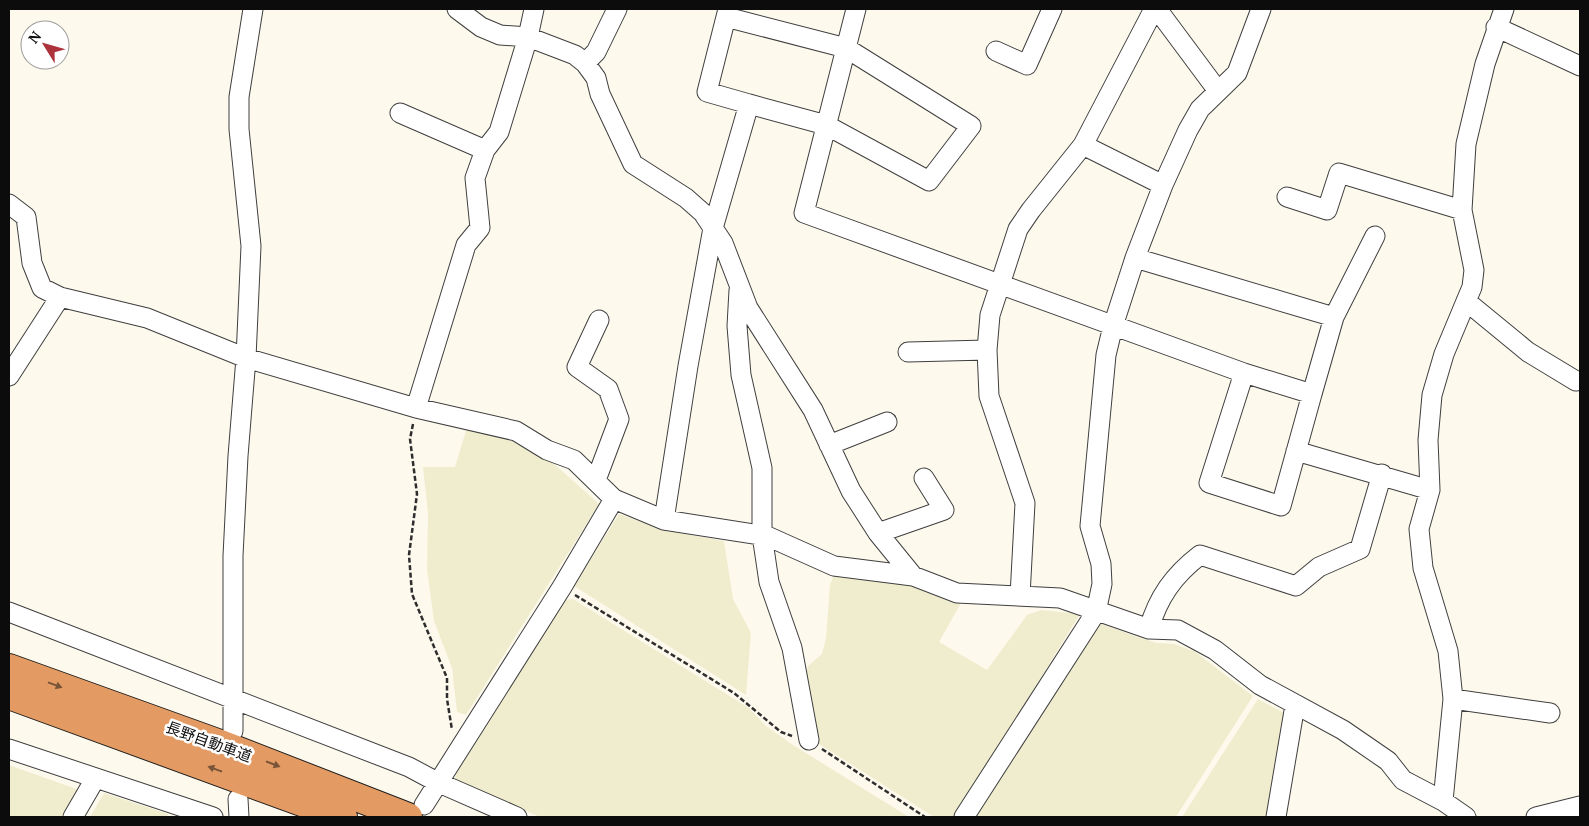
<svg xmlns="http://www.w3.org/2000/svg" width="1589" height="826" font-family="'PT Serif','Noto Sans JP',serif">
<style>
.farmland{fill:#f0edcf}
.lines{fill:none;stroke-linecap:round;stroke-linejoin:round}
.minor-casing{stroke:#3f3f3f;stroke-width:21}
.highway-casing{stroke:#1d1d1d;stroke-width:30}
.path{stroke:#2e2e2e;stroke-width:2.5;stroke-dasharray:5 2.5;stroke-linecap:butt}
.minor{stroke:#fff;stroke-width:19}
.highway{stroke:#e49b63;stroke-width:28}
.oneway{fill:#785438}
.labels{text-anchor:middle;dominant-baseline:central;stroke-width:5;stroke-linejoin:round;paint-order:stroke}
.street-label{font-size:15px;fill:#0c0c0c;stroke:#fff}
</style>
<rect width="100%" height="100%" fill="#fdf9ec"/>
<path class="farmland" d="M468,424L496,433L552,462L599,504L466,715L457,712L452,668L434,621L427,569L428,513L423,467H455Z
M619,514L667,531L724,541L733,599L751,633L746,695L574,586Z
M834,575L910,582L962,601L939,642L987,670L1027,615L1041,610L1080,614L955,817H934L816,742L805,679L808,666L822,654L826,638L830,585Z
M573,599L749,708L766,726L793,745L909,817H540L456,780L455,773L564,600Z
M1099,623L1138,637L1157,643L1174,644L1194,651L1253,696L1176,817H975Z
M1258,699L1288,715L1279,739L1284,744L1271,817H1182Z
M9,765L82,791L66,817H9Z
M104,793L168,814L167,817H90Z"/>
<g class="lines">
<g class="minor-casing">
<path id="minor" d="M457,9L481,27L500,35L528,37L575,55L585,63L596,78L600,94L633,164L686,198L703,213L723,243L748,308L813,410L851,491L878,533L913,576
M856,9L804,213L1244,373L1312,394L1334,317L1135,258
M1157,9L1218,91
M726,17L846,48L971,126L929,181L826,125L749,104
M1496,27L1580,66
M996,51L1027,65L1052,9
M585,63L596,52L617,9
M400,113L485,150
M1083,145L1163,185
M1287,197L1327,210L1339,173L1462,210
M9,204L26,217L32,263L42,288L60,297L147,318L246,358L416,408L516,431L547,450L574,460L614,499L664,520L767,536L834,566L913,576L957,593L1060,598L1149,629L1178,630L1215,650L1260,685L1343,730L1388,761L1403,780L1443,801L1466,817
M739,290L737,326L741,375L762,468V535L769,582L792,648L809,740
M1466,301L1528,352L1576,381
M1334,317L1375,236
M908,352L987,350
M1244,373L1209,483L1281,506L1312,394
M9,376L60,297
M416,408L466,245L480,228L475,178L485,150L499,132L528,37L534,9
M829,445L887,422
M1296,451L1430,490
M596,480L619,419L608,389L577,367L599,320
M664,520L688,366L713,228L749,104L707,92L728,9
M878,533L944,510L924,478
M1020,596L1025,503L989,396L987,350L990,315L1018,229L1031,210L1083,145L1154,9
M9,612L409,767L437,782L517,817
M1149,629C1158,597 1174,575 1200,555L1296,586L1319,567L1360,549L1382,474
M1453,699L1550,713
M233,731V556L238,456L246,358L251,246L239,129V97L253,9
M9,749L213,817
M238,799L239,817
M1443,801L1453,699L1448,651L1423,568L1419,529L1430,490L1428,440L1432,395L1444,354L1472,287L1474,270L1462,210L1466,144L1485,64L1504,9
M424,805L562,587L614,499
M73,817L95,779
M964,817L1096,612L1102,584L1101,564L1090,526L1106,355L1113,326L1135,258L1163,185L1188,130L1200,109L1237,73L1261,9
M1276,817L1295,705
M1536,817L1580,806"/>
</g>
<g class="highway-casing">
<path id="highway" d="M9,668L223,745L408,817
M9,695L343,817"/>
</g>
<path class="path" d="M413,424L410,439L417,494L409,555L412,594L447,678V699L452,730
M575,595L734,693L781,732L792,736
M822,749L925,817"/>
<use href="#minor" class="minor"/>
<use href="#highway" class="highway"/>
</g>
<defs><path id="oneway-solid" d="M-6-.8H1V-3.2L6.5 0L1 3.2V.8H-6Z" transform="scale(1.25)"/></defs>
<g class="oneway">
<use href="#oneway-solid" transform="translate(55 685) rotate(20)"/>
<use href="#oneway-solid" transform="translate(273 764) rotate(21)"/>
<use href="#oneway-solid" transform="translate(215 769) rotate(-160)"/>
</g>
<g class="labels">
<g class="street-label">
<text transform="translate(209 741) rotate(20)">長野自動車道</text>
</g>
</g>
<rect width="1589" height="826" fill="none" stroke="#0c0c0c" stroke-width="20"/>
<g transform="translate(45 45) rotate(307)"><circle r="24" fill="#ffffff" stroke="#9e9e9e"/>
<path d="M0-4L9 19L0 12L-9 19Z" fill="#ac333c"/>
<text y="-8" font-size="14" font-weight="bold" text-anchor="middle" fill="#0c0c0c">N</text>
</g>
</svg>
